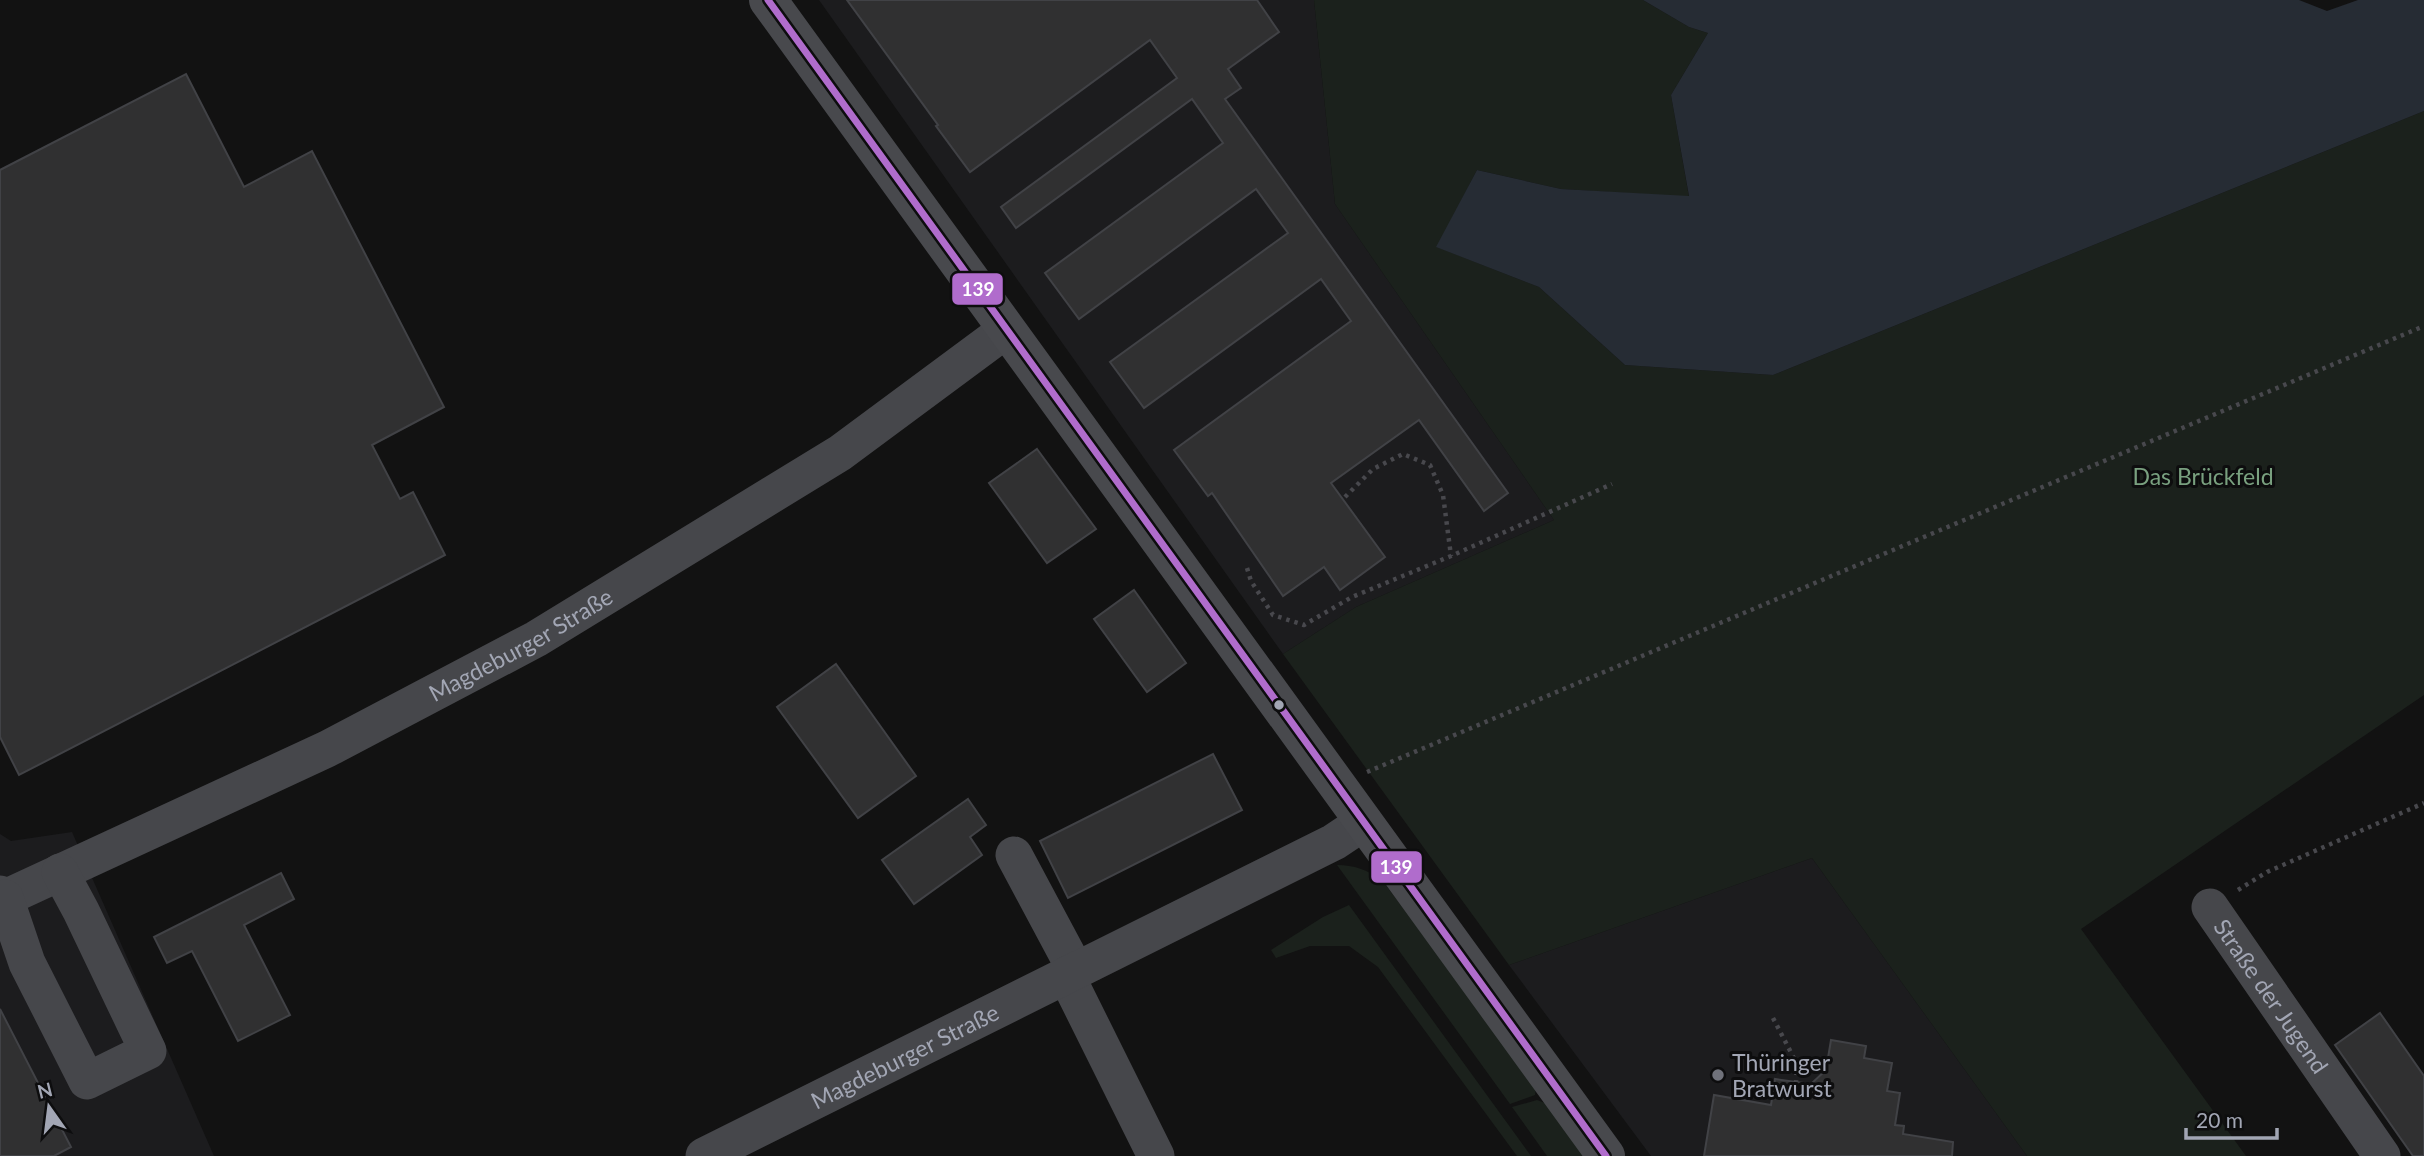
<svg xmlns="http://www.w3.org/2000/svg" width="2424" height="1156" font-family="Lato,sans-serif">
<style>
.built{fill:#1c1c1e}
.green{fill:#1b211c}
.water{fill:#262c34}
.building{fill:#303031;stroke:#414246;stroke-width:2}
.lines{fill:none;stroke-linecap:round;stroke-linejoin:round}
.path{stroke:#48484d;stroke-width:4.5;stroke-dasharray:3.5 5;stroke-linecap:butt}
.minor{stroke:#46474b;stroke-width:37}
.major{stroke:#48494d;stroke-width:38}
.bus-1-casing{stroke:#0d0d0e;stroke-width:12}
.bus-1{stroke:#b06ccc;stroke-width:7}
.bus-dot{fill:#a2a6b4;stroke:#0d0d0e;stroke-width:2.5}
.poi-dot{fill:#70727b;stroke:#0d0d0e;stroke-width:2.5}
.labels{text-anchor:middle;dominant-baseline:central;stroke-width:6;stroke-linejoin:round;paint-order:stroke}
.park-label{font-size:23px;fill:#79a07f;stroke:#0d0d0e}
.street-label{font-size:23px;fill:#a2a6b4;stroke:#0d0d0e}
.poi-label{font-size:23px;fill:#a2a6b4;stroke:#0d0d0e;text-anchor:start}
.line-badge{stroke:#0d0d0e;stroke-width:2.5}
.badge-label{font-size:19px;text-anchor:middle;font-weight:bold;fill:#fff}
</style>
<rect width="100%" height="100%" fill="#121212"/>
<path class="built" d="M819,0H1314L1335,204L1554,520L1356,607L1283,654Z
M72,832L214,1156H0V834L11,841Z
M1812,858L2027,1156H1651L1509,965Z"/>
<path class="green" d="M1314,0H1643L1689,27L1708,33L1671,95L1689,197L1561,189L1477,170L1437,247L1539,287L1625,365L1773,375L2424,111V695L2081,929L2246,1156H2027L1812,858L1509,965L1283,654L1356,607L1554,520L1335,204Z
M1337,865C1354,865 1367,870 1382,880L1533,1081L1536,1088L1535,1095L1510,1104Z
M1349,905L1531,1156H1517L1378,967L1349,946H1310L1276,958L1271,950L1323,917Z
M1537,1100L1545,1103L1586,1156H1547L1512,1107Z"/>
<path class="water" d="M1643,0H2299L2327,11L2358,0H2424V111L1773,375L1625,365L1539,287L1436,247L1477,170L1561,189L1689,196L1671,95L1708,33L1689,27Z"/>
<path class="building" d="M847,0H1257L1279,32L1228,69L1241,88L1225,99L1508,493L1484,511L1419,420L1331,483L1385,557L1340,590L1324,567L1283,596L1212,493L1208,496L1174,450L1351,321L1321,279L1144,408L1110,362L1288,233L1256,189L1079,319L1045,273L1223,143L1192,99L1016,228L1001,207L1177,78L1150,40L970,172L936,126L938,125Z
M186,74L244,187L312,151L444,407L372,445L400,499L413,492L445,555L19,775L0,737V170Z
M1037,449L1096,529L1047,563L989,483Z
M1134,590L1186,663L1147,692L1094,619Z
M836,664L916,776L858,818L777,707Z
M1213,754L1242,810L1068,898L1040,841Z
M968,799L986,825L970,837L982,855L914,904L882,860Z
M281,873L294,899L244,925L290,1015L238,1041L192,951L167,963L154,937Z
M0,1009L71,1147L54,1156H0Z
M2380,1013L2424,1076V1156H2413L2335,1045Z
M1831,1040L1866,1046L1864,1058L1892,1063L1887,1091L1900,1093L1895,1125L1904,1126L1903,1134L1953,1142L1952,1156H1704L1714,1095L1771,1105L1775,1079L1811,1084L1826,1070Z"/>
<g class="lines">
<path class="path" d="M1345,497L1373,469L1403,454L1430,465L1443,495L1451,556
M1247,568L1251,581L1273,615L1304,625L1352,597L1451,556L1612,484
M1367,772L2424,326
M2238,890L2267,872L2424,803
M1773,1018L1797,1064L1796,1082"/>
<g class="minor">
<path d="M1014,855L1076,971"/>
<path id="s1" d="M0,894L5,898L327,749L536,639L840,453L1006,330"/>
<path d="M0,900L5,898L27,963L87,1081L148,1051L81,911L60,872"/>
<path id="s2" d="M2210,907L2382,1156"/>
<path d="M1066,975L1156,1156"/>
<path id="s3" d="M704,1156L1334,842L1364,822"/>
</g>
<path class="major" d="M768,0L1606,1156"/>
<g class="bus-1-casing">
<path id="bus-1" d="M768,0L1606,1156"/>
</g>
<use href="#bus-1" class="bus-1"/>
</g>
<circle class="bus-dot" cx="1279" cy="705" r="6"/>
<circle class="poi-dot" cx="1718" cy="1075" r="7"/>
<g class="labels">
<g class="park-label">
<text x="2203" y="476">Das Brückfeld</text>
</g>
<g class="street-label">
<text stroke="none"><textPath href="#s1" startOffset="581">Magdeburger Straße</textPath></text>
<text stroke="none"><textPath href="#s2" startOffset="108">Straße der Jugend</textPath></text>
<text stroke="none"><textPath href="#s3" startOffset="224">Magdeburger Straße</textPath></text>
</g>
<g class="poi-label">
<text x="1732" y="1062">Thüringer<tspan x="1732" dy="26">Bratwurst</tspan></text>
</g>
</g>
<g class="line-badge">
<rect x="951" y="272" width="53" height="34" rx="7" fill="#b06ccc"/>
<rect x="1370" y="850" width="53" height="34" rx="7" fill="#b06ccc"/>
</g>
<g class="badge-label">
<text x="978" y="296">139</text>
<text x="1396" y="874">139</text>
</g>
<g transform="translate(49 1107) rotate(346)" stroke="#0d0d0e" stroke-width="5" paint-order="stroke">
<path d="M0-5L12 26L0 18L-12 26Z" fill="#a2a6b4"/>
<text y="-10" font-size="19" font-weight="bold" text-anchor="middle" fill="#a2a6b4">N</text>
</g>
<path d="M2186 1128v10h91v-10" fill="none" stroke="#a2a6b4" stroke-width="3.5"/>
<text x="2196" y="1128" font-size="21" fill="#a2a6b4" stroke="#0d0d0e" stroke-width="5" paint-order="stroke">20 m</text>
</svg>
